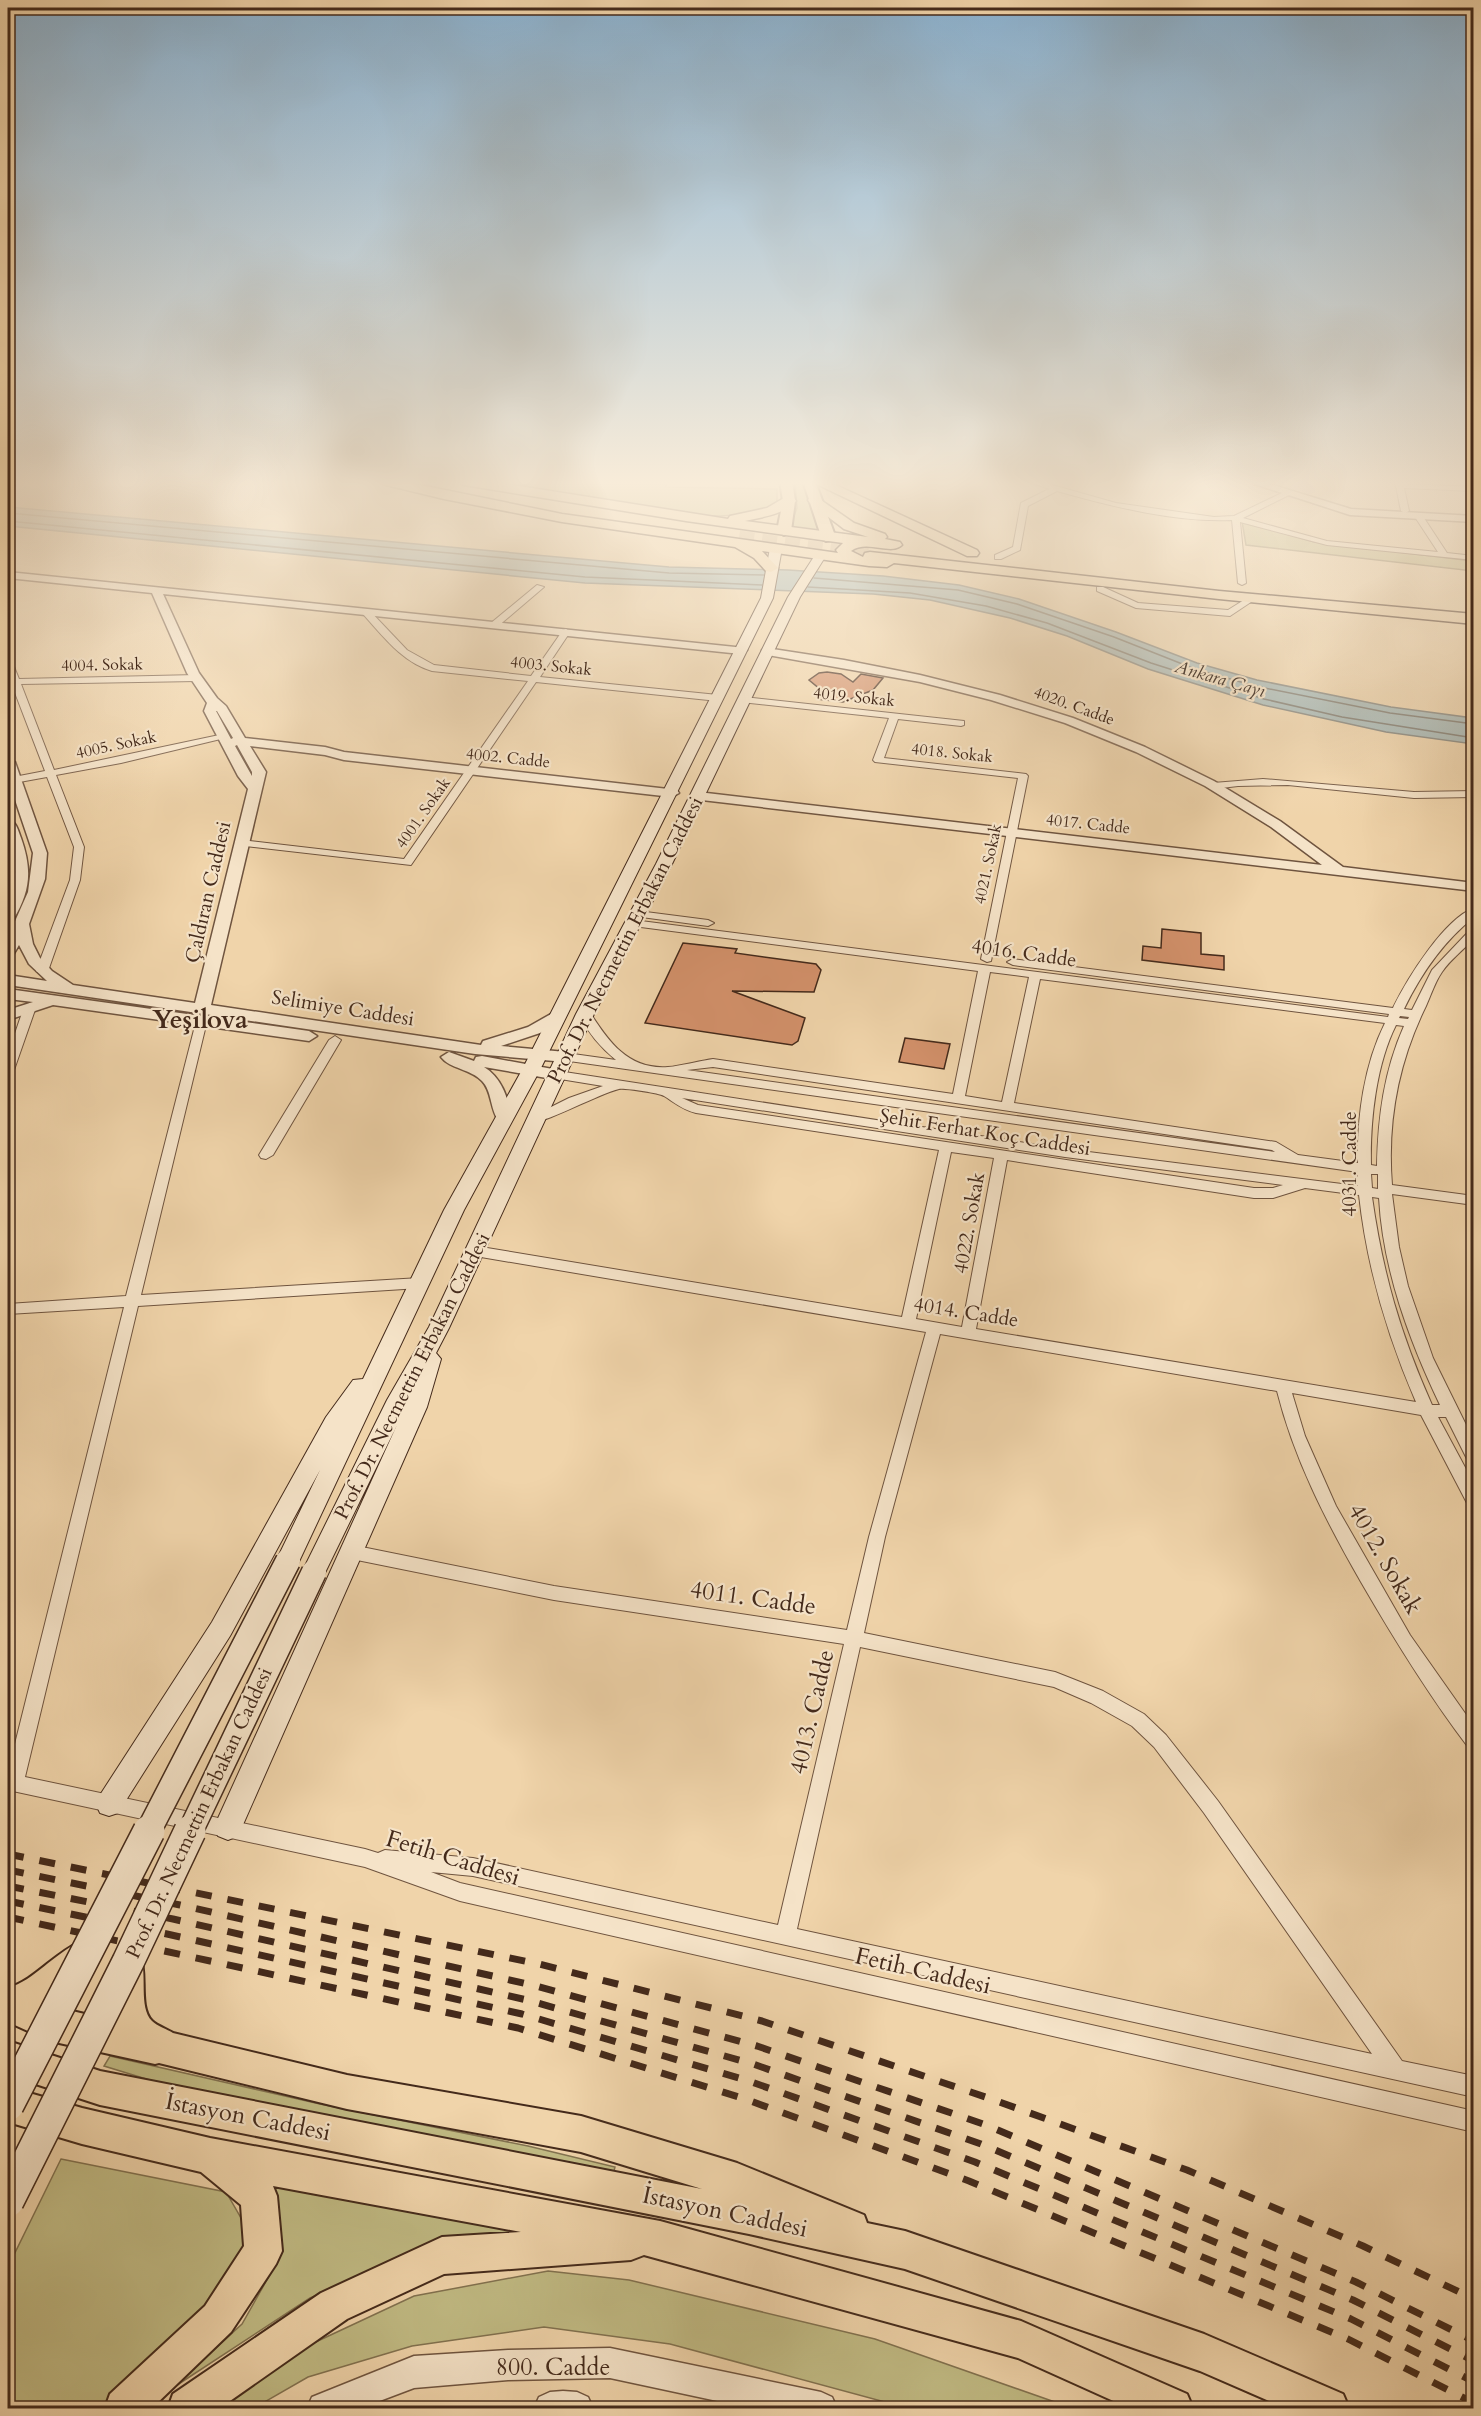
<svg xmlns="http://www.w3.org/2000/svg" width="1481" height="2416" font-family="Cardo,serif">
<style>
.green{fill:#c1bb84;stroke:#827250;stroke-width:1.5}
.water{fill:#a0b5b5;stroke:#7b7d77;stroke-width:1.5}
.lines{fill:none;stroke-linecap:round;stroke-linejoin:round}
.shore{stroke:#727068;stroke-width:1.5}
.building{fill:#d3916b;stroke:#442a1b;stroke-width:1.5}
.trunk-tunnel{stroke:#ceb28d;stroke-width:15;stroke-dasharray:15 8;stroke-linecap:butt}
.minor-casing{stroke:#6f543f;stroke-width:2}
.tertiary-casing{stroke:#6f543f;stroke-width:3}
.secondary-casing{stroke:#442a1b;stroke-width:2}
.primary-casing{stroke:#442a1b;stroke-width:4}
.trunk-casing{stroke:#442a1b;stroke-width:3}
.minor{fill:#f5e3c8;fill-rule:evenodd}
.tertiary{fill:#f5e3c8;fill-rule:evenodd}
.secondary{fill:#f5e3c8;fill-rule:evenodd}
.primary{fill:#f0d4aa;fill-rule:evenodd}
.trunk{fill:#f0d4aa;fill-rule:evenodd}
.rail{stroke:#442a1b;stroke-width:7;stroke-dasharray:16 16;stroke-linecap:butt}
.secondary-bridge-far1-casing{stroke:#442a1b;stroke-width:27;stroke-linecap:butt}
.secondary-bridge-casing{stroke:#442a1b;stroke-width:34;stroke-linecap:butt}
.secondary-bridge-far1{stroke:#f5e3c8;stroke-width:24}
.secondary-bridge{stroke:#f5e3c8;stroke-width:31}
.labels{text-anchor:middle;dominant-baseline:central;stroke-width:4.5;stroke-linejoin:round;paint-order:stroke}
.far-street-label{font-size:16px;fill:#442a1b;stroke:#f5e3c8}
.far-water-label{font-size:18px;font-style:italic;fill:#56463a;stroke:#f5e3c8}
.street-label{font-size:20px;fill:#442a1b;stroke:#f5e3c8}
.near-street-label{font-size:24px;fill:#442a1b;stroke:#f5e3c8}
.district-label{font-size:26px;font-weight:bold;fill:#442a1b;stroke:#f5e3c8}
</style>
<rect width="100%" height="100%" fill="#f0d4aa"/>
<filter id="stains"><feTurbulence type="fractalNoise" baseFrequency=".00333" numOctaves="4"/><feColorMatrix values="0 0 0 0 .2 0 0 0 0 .09 0 0 0 0 .02 0 0 0 .5 -.17"/></filter>
<radialGradient id="worn" r=".72"><stop offset=".6" stop-color="#630" stop-opacity="0"/><stop offset="1" stop-color="#630" stop-opacity=".3"/></radialGradient>
<path class="green" d="M481,481C526,481 571,484 616,484L617,481H666V487L777,489V502C759,516 730,516 708,516Z
M795,481H803L820,531L790,527L797,508Z
M1242,521L1314,542L1473,561V571L1246,545Z
M110,2056L320,2104L528,2146L615,2167L614,2171L435,2139L267,2106L156,2082L104,2066Z
M61,2159L226,2192L245,2225V2251L203,2322L106,2408H8V2267Z
M261,2180L512,2223L513,2231L444,2242L310,2298L171,2389L242,2324L273,2269L280,2235Z
M548,2271L629,2280L875,2339L1072,2408H907L670,2344L544,2327L412,2346L308,2377L254,2408H221L290,2354L414,2296Z"/>
<path class="water" d="M8,507L669,567L788,570L883,576L959,585L1019,599L1116,632L1197,663L1257,680L1391,707L1473,718V744L1386,732L1263,705L1148,669L1067,636L1010,618L930,600L873,594L585,583L8,526Z"/>
<g class="lines">
<path class="shore" d="M8,513L669,573L764,575
M8,521L585,577L762,585
M814,578L958,590L1017,604L1114,637L1195,669L1255,686L1390,713L1474,724
M808,587L910,593L986,606L1047,623L1151,663L1264,699L1342,717L1474,738"/>
</g>
<path class="building" d="M827,672L841,674L853,682L861,674L883,678L873,690L843,702L817,699L821,690L809,680L819,673Z
M1162,929L1201,933V954L1224,956V970L1142,960L1143,946L1161,948Z
M683,943L737,949L735,953L816,964L821,970L814,992L732,991L805,1018L798,1041L792,1045L645,1023Z
M905,1038L950,1044L944,1069L899,1062Z"/>
<g class="lines">
<path class="trunk-tunnel" d="M739,538L870,556"/>
<g class="minor-casing">
<path id="minor" d="M1027,481H1038L1116,503L1214,517L1234,516L1286,491H1289V495L1243,518L1327,541L1438,552L1415,517L1419,515H1422L1447,553L1474,556V560L1327,545L1240,522L1246,583L1242,585L1238,583L1232,520C1177,523 1110,506 1057,491L1028,506L1020,550L1001,559H995V555L1013,547L1021,503L1049,489Z
M1395,481H1403V484L1474,487V491L1404,488L1409,511L1405,513L1401,511Z
M537,585L544,587L497,627H491V623Z
M1097,587H1103L1138,603L1228,610L1244,600L1251,602L1230,616L1136,608L1097,591Z
M363,610H369L407,650L434,665L531,676L563,630L566,629L570,632L540,677L718,695L723,698L718,701L536,682L411,865L237,845V841L241,840L404,859L528,681L432,671C402,662 383,636 363,614Z
M8,659L12,662L19,679L197,675L202,678L197,681L21,684L54,770L224,734L229,737L121,763L56,775L84,847L80,880L48,971L42,974L36,971L70,880L74,847L47,777L14,783L9,780L14,777L45,771L12,685L8,684V680L10,679L8,672Z
M744,697L964,721V725L961,726L898,719L884,758L1026,774L1028,776L991,961L987,962L981,959L1018,778L875,762L873,760L889,718L741,702V698Z
M1263,779L1414,792L1474,791V797L1414,798L1288,785L1238,786L1213,789L1208,786L1213,783Z
M1474,908V917C1443,942 1421,974 1404,1009L1412,1010L1432,970L1470,930L1474,929V939C1463,950 1450,960 1442,972C1435,982 1431,995 1426,1006C1398,1063 1387,1122 1392,1185L1474,1196V1205L1392,1194L1399,1247L1408,1286L1433,1358L1474,1441V1463L1468,1461L1446,1417H1438L1474,1484V1506L1468,1505L1421,1415L1292,1393L1305,1436L1336,1506L1410,1635L1474,1726V1749L1468,1747C1428,1694 1394,1639 1361,1582C1326,1521 1294,1459 1277,1391L940,1334L885,1537L864,1633L1055,1672L1103,1691L1144,1714L1166,1735L1218,1801L1402,2061L1474,2076V2097L473,1876L431,1872L460,1883L1474,2111V2132L460,1901L365,1867L8,1790V1772L124,1307L8,1314V1304L126,1296L197,1018H205L207,1021L141,1295L420,1278L425,1279L427,1283L425,1287L420,1288L138,1306L25,1777L365,1849L378,1853L385,1850L473,1858L778,1925L844,1644L554,1600L352,1559L346,1557L344,1552L346,1547L352,1545L554,1586L847,1630L869,1537L926,1332L475,1256L468,1251L475,1246L902,1317L939,1150L696,1113C683,1110 675,1103 664,1096C658,1093 625,1088 619,1089C601,1093 543,1124 533,1122L532,1119L533,1116L569,1098L603,1086L554,1078L552,1075L554,1072L558,1071L1065,1149L1358,1186V1172L562,1060L560,1057L566,1053L616,1060C600,1047 588,1033 579,1014L585,1010L589,1011C608,1041 628,1070 668,1067C681,1066 698,1061 713,1059L953,1094L978,971L633,926L627,923L633,920L1388,1017L1389,1014L1013,965L1007,962L1013,959L1393,1008C1407,979 1444,919 1474,908ZM990,972L1029,977L1002,1102L965,1096ZM1040,979L1385,1023C1364,1065 1357,1117 1358,1163L1298,1155L1276,1142L1014,1103ZM1400,1016L1409,1017L1408,1019L1399,1018ZM1396,1025L1404,1026C1384,1071 1378,1117 1377,1166L1371,1165C1370,1121 1376,1065 1396,1025ZM713,1067L1272,1150L1275,1152L687,1070ZM682,1098L1065,1157L1283,1185L1273,1188H1254L698,1105ZM951,1152L994,1158L962,1327L916,1319ZM1007,1160L1254,1198H1273L1305,1188L1359,1195C1367,1268 1387,1335 1416,1402L976,1329ZM1371,1174H1378V1189L1372,1188ZM1372,1197L1379,1198C1383,1270 1409,1340 1440,1405H1432C1400,1333 1383,1274 1372,1197ZM860,1647L1054,1687L1091,1703L1132,1726L1154,1747L1204,1813L1372,2054L797,1929Z
M638,911L708,920L714,923L708,926L634,916L632,914Z
M30,1003L36,1007L14,1070L8,1074V1054L24,1007Z
M335,1036L341,1040L273,1155L266,1159L261,1158L259,1155L329,1040Z"/>
</g>
<g class="tertiary-casing">
<path id="tertiary" d="M10,481H20L8,491V483Z
M1245,481H1260L1351,509L1474,516V522L1350,515Z
M8,572L745,648L747,650L741,654L163,594L199,673L217,698L226,706L245,738L325,747L344,752L677,790L679,793L672,797L344,760L325,755L250,746L266,772L211,1005L481,1045L483,1041L528,1027L558,1010L566,1015L564,1018L540,1033L501,1046L566,1052L574,1057L572,1061L566,1062L475,1054L8,985V975L47,981L29,964L19,945L13,955L8,956V937L28,892L33,853L8,779V758L15,762L47,853L45,879L29,924L33,944L40,958L52,971L73,985L195,1003L248,789L238,776L204,711L207,703L187,673L152,593L8,578ZM216,711H217L233,738L231,739ZM237,745L252,772V776L235,746Z
M766,648L844,660L920,675L1000,695L1073,718L1145,747L1214,781L1280,821L1343,867L1474,883V891L693,799L691,796L698,792L1322,865L1271,827L1205,786L1136,752L1065,723L991,700L920,682L762,654V650Z
M8,819C16,821 18,830 21,838C32,869 31,891 13,920L8,921C6,901 16,889 15,870C15,852 6,838 8,819Z
M8,989L309,1031L317,1036L309,1041L53,1005L8,1020V1010L33,1002L8,999Z
M449,1052L474,1061L476,1057L482,1056L558,1070L564,1071L566,1075L564,1079L558,1080L484,1067C502,1078 507,1097 512,1116L510,1120H498C490,1108 492,1091 482,1081C471,1069 450,1069 441,1057Z
M610,2348L821,2392L832,2397L837,2408H750L610,2378L508,2380L414,2388L361,2408H307L312,2397L414,2356L508,2350Z
M563,2391L577,2392L588,2397L593,2408H534L539,2397L550,2392Z"/>
</g>
<g class="secondary-casing">
<path id="secondary" d="M776,545L782,548L773,598L540,1070L464,1210L296,1568L288,1571L280,1568L276,1561L320,1470L230,1636L118,1813L109,1816L100,1813L96,1804L100,1795L212,1622L326,1417L353,1380L363,1379L444,1210L522,1070L761,598L770,548Z
M821,551L827,554L800,597L672,864L594,1014L449,1328L436,1353L441,1359L427,1407L238,1836L228,1840L218,1836L214,1827L397,1425L322,1579L314,1582L306,1579L302,1572L387,1400L429,1327L576,1014L656,864L788,597L817,552Z"/>
</g>
<g class="primary-casing">
<path id="primary" d="M780,481H792L795,501L791,531L784,535L777,531L783,501Z
M803,481H815L834,533L831,540L826,541L819,537L820,533Z
M80,1942L92,1947L97,1959L92,1971L47,2005L114,2021L111,2014V1966L116,1954L128,1949L140,1954C148,1974 138,2007 152,2021C157,2026 167,2029 173,2033L347,2075L581,2116L737,2163L864,2215L867,2223L905,2231L1204,2334L1343,2394L1349,2408H1285L1200,2371L905,2269L749,2234L100,2105L8,2075V2041L100,2071L702,2189L581,2152L347,2109L159,2063L155,2064L50,2041L8,2022V1988C35,1980 53,1954 80,1942Z
M8,2087L82,2108L210,2138L660,2221L1021,2321L1187,2394L1193,2408H1129L1018,2358L644,2255L631,2260L444,2274L347,2319L220,2408H168L173,2394L321,2293L442,2237L521,2232L273,2186L277,2196L282,2251L276,2264L231,2332L152,2408H105L110,2394L205,2306L244,2246L241,2205L201,2172L82,2144L8,2122Z"/>
</g>
<g class="trunk-casing">
<path id="trunk" d="M379,481H401L562,514L838,553L836,550L843,543L686,521L464,485L457,481H487L728,519L730,516L767,508L784,498H794L796,501C783,515 762,517 745,521L868,537L844,529L810,503L808,500L810,497L815,496L854,523L885,534L887,537L885,539L900,542L902,545C891,556 867,539 851,551L863,557L865,553L870,552L1219,591L1474,614V624L1219,599L894,563L887,567L869,566L762,551L778,568L771,572L766,571L754,558L735,547L562,522L444,499L386,485Z
M810,481H827L977,550L979,553L977,556H967Z"/>
</g>
<use href="#minor" class="minor"/>
<use href="#tertiary" class="tertiary"/>
<use href="#secondary" class="secondary"/>
<use href="#primary" class="primary"/>
<use href="#trunk" class="trunk"/>
<path class="rail" d="M8,1854L539,1964L762,2021L994,2100L1187,2170L1363,2246L1474,2299
M8,1870L180,1905L532,1985L757,2046L986,2125L1356,2282L1474,2341
M8,1886L173,1919L527,2000L753,2064L981,2144L1353,2300L1474,2361
M8,1901L167,1934L522,2014L749,2081L975,2162L1351,2319L1474,2382
M8,1917L518,2028L745,2099L969,2181L1348,2339L1474,2403"/>
<g class="secondary-bridge-far1-casing">
<path id="secondary-bridge-far1" d="M148,1832L288,1561
M190,1832L314,1572"/>
</g>
<g class="secondary-bridge-casing">
<path id="secondary-bridge" d="M8,2105L149,1831
M8,2201L128,1962L190,1831"/>
</g>
<use href="#secondary-bridge-far1" class="secondary-bridge-far1"/>
<use href="#secondary-bridge" class="secondary-bridge"/>
</g>
<linearGradient id="sky" x2="0" y2="1"><stop stop-color="#8bb4d4"/><stop offset="0.59" stop-color="#f8ecd9"/><stop offset="1" stop-color="#f8ecd9" stop-opacity="0"/></linearGradient>
<rect width="1481" height="819" fill="url(#sky)"/>
<g class="labels">
<g class="far-street-label">
<text transform="translate(102 665) rotate(-1)">4004. Sokak</text>
<text transform="translate(551 666) rotate(6)">4003. Sokak</text>
<text transform="translate(854 697) rotate(6)">4019. Sokak</text>
<text transform="translate(1074 706) rotate(20)">4020. Cadde</text>
<text transform="translate(116 745) rotate(-12)">4005. Sokak</text>
<text transform="translate(952 753) rotate(6)">4018. Sokak</text>
<text transform="translate(508 758) rotate(6)">4002. Cadde</text>
<text transform="translate(423 813) rotate(-55)">4001. Sokak</text>
<text transform="translate(1088 824) rotate(6)">4017. Cadde</text>
<text transform="translate(988 864) rotate(-78)">4021. Sokak</text>
</g>
<g class="far-water-label">
<text transform="translate(1220 679) rotate(16)">Ankara Çayı</text>
</g>
<g class="street-label">
<text transform="translate(208 892) rotate(-77)">Çaldıran Caddesi</text>
<text transform="translate(625 940) rotate(-63)">Prof. Dr. Necmettin Erbakan Caddesi</text>
<text transform="translate(1024 953) rotate(8)">4016. Cadde</text>
<text transform="translate(343 1008) rotate(9)">Selimiye Caddesi</text>
<text transform="translate(985 1132) rotate(9)">Şehit Ferhat Koç Caddesi</text>
<text transform="translate(1349 1164) rotate(-90)">4031. Cadde</text>
<text transform="translate(969 1223) rotate(-80)">4022. Sokak</text>
<text transform="translate(966 1312) rotate(9)">4014. Cadde</text>
<text transform="translate(412 1376) rotate(-63)">Prof. Dr. Necmettin Erbakan Caddesi</text>
<text transform="translate(199 1813) rotate(-65)">Prof. Dr. Necmettin Erbakan Caddesi</text>
</g>
<g class="near-street-label">
<text transform="translate(1385 1559) rotate(60)">4012. Sokak</text>
<text transform="translate(753 1598) rotate(8)">4011. Cadde</text>
<text transform="translate(812 1712) rotate(-77)">4013. Cadde</text>
<text transform="translate(453 1858) rotate(17)">Fetih Caddesi</text>
<text transform="translate(923 1971) rotate(13)">Fetih Caddesi</text>
<text transform="translate(248 2117) rotate(11)">İstasyon Caddesi</text>
<text transform="translate(725 2212) rotate(12)">İstasyon Caddesi</text>
<text x="553" y="2367">800. Cadde</text>
</g>
<g class="district-label">
<text x="200" y="1019">Yeşilova</text>
</g>
</g>
<rect width="1481" height="2416" fill="none" stroke="#f0d4aa" stroke-width="30"/>
<rect x="9" y="9" width="1463" height="2398" fill="none" stroke="#442a1b" stroke-width="3"/>
<rect x="15" y="15" width="1451" height="2386" fill="none" stroke="#442a1b" stroke-width="1.5"/>
<rect width="100%" height="100%" filter="url(#stains)"/>
<rect width="100%" height="100%" fill="url(#worn)"/>
</svg>
